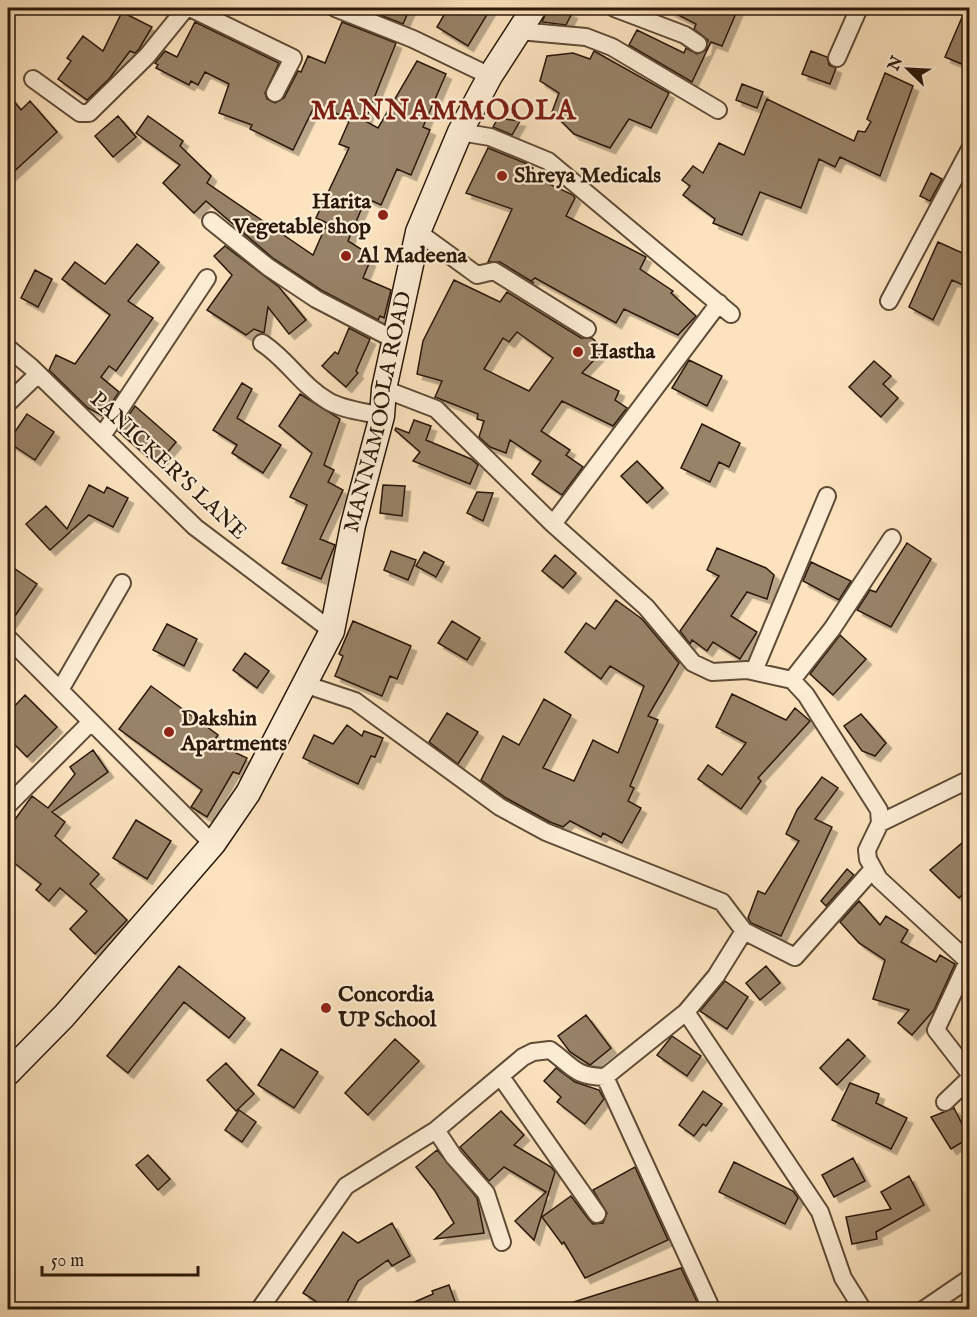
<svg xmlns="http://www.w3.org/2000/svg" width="977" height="1317" font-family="'IM FELL English',serif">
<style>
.building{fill:#988267;stroke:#2b1809;stroke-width:1.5;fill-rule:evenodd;filter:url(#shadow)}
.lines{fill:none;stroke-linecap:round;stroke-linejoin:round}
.street-casing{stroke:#5f4b36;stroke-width:20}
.secondary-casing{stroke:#2b1809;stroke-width:27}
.street{stroke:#fdedd5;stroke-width:16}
.secondary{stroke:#fdedd5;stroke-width:24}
.poi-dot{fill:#8f2418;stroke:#fdedd5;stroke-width:2}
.labels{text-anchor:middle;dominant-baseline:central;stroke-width:4.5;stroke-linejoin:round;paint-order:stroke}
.poi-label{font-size:22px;font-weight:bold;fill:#2b1809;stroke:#fdedd5;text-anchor:start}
.street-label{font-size:22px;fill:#2b1809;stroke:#fdedd5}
.district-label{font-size:28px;font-weight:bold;letter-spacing:1.5px;fill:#7a1f14;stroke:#fdedd5}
</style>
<defs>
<filter id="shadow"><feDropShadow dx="5.5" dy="5.5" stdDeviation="0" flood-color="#0004"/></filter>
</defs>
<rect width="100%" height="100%" fill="#fce3be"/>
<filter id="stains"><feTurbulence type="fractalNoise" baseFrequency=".00333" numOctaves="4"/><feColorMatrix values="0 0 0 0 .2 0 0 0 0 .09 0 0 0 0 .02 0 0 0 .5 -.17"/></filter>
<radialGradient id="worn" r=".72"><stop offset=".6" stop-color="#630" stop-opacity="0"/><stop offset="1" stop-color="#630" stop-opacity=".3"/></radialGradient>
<path class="building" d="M362,8H410L403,24Z
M448,8H491L468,46L437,27Z
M548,8H561L572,13L566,25L542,22Z
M665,8H728L737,11L722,46L711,42L692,82L629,45L637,30L684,53L686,48L697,54L706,50L708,40L694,29L696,24Z
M966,8H969V67L945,57Z
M122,12L152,27L139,49L135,53L130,51L109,79L87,100L58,79L71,61L67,58L83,36L103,51Z
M195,22L279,63L265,93L267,99L275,103L284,98L298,71L301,72L308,56L325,63L342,22L396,43L365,121L378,128L417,61L446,74L423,127L430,130L411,175L397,169L381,205L366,198L348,241L361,249L370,261L363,278L391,290L384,318L380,316L378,320L321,290L274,259L206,201L194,213L163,183L180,165L136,133L148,116L183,141L180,146L211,176L207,183L313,255L327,223L316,218L349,148L339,144L350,119L315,105L293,150L250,129L252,125L219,113L229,84L205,72L198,85L191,81L189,85L156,68L158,65L155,63L165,51L177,57Z
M594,51L669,93L651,128L629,119L610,148L574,134L552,112L559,93L540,81L547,56L573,53L590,59Z
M811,51L827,57L829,65L836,68L830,84L802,74Z
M885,73L913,86L880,176L840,157L835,167L819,159L801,208L760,192L742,235L713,223L715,219L683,195L690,186L682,180L693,166L703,173L719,143L744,155L767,99L854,141L858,131L865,132L871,122L867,119Z
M742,84L763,92L757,108L736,100Z
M8,94L21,110L30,101L57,132L8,177Z
M118,116L136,137L113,157L95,136Z
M498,118L520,121L512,135L493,127Z
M488,148L525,163L533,168L530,175L573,195L575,198L566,216L646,257L640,269L673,291L671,293L696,316L678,335L624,309L616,323L535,278L531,281L534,283L500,262H488L512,209L466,193Z
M931,173L942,179L930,201L920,196Z
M938,242L969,256V270L963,285L952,280L933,320L909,307Z
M137,244L159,262L128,301L153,318L116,371L109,366L101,377L119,392L103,416L88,408L49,370L56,355L75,364L110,315L62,279L75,262L105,284Z
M225,246L279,287L306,320L289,334L268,307L264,333L254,329L246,335L207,310L232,275L214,256Z
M35,270L52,279L38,307L21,298Z
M454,280L500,302L507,292L581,338H592L604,349L582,373L619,391L615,400L627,408L613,426L562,401L541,431L570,450L566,455L583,467L562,495L532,474L541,461L510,440L506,453L490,447L479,437L484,421L477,419L478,414L435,397L442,381L417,374L423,341ZM517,332L553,358L529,391L484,369L503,338L509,342Z
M349,328L370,339L356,371L358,373L346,387L322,366L335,352L338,354Z
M689,360L722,376L707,406L672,388Z
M874,361L891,376L883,384L898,398L881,417L849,387Z
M242,383L252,389L237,418L281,445L263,473L232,453L237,445L213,430Z
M300,394L340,419L324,465L334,470L328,482L343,490L320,539L335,545L321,579L282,563L307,505L290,497L312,453L279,426Z
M135,406L176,442L157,465L118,431Z
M27,414L54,432L35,460L8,442Z
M414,420L431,426L426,440L471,459L478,465L470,484L413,461L420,452L395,430L396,428L409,433Z
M702,424L740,443L729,467L719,462L710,482L681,468Z
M637,461L663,488L647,503L621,476Z
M89,485L104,493L107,487L128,498L113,527L89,515L50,550L26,524L46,506L67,529Z
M383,485L405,486L402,516L380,513Z
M477,492L493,493L483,521L467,513Z
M907,543L931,559L891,627L857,610L870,590L876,592Z
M717,548L766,568L774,575L767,599L747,592L731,616L757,632L740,659L713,642L707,651L692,640L690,644L680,631L719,576L707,570Z
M391,551L416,560L408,580L384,570Z
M424,552L444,562L436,577L416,566Z
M555,555L576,573L563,588L542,571Z
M811,562L851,581L839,600L803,581Z
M8,564L37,584L8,626Z
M616,600L642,619L679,663L648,716L658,720L630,786L634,788L628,801L641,808L622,843L603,833L601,837L570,821L563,827L550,822L506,798L481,780L503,736L519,745L544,699L571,715L543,768L574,781L593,740L618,753L644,686L610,666L601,679L565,652L586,623L595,629Z
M353,621L411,646L397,679L390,676L382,696L335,676L343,656L339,654Z
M452,621L480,638L467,660L438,643Z
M167,624L197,639L184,666L153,650Z
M840,635L866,659L833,695L810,674Z
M245,653L269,671L257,688L233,670Z
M151,686L218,735L213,742L247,758L239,774L233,772L207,817L191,807L202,790L119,729Z
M732,694L786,720L795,708L810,721L758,778L761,781L741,809L698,779L708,765L722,775L746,743L716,727Z
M25,695L57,727L27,757L8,738V713Z
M447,713L478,732L458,764L429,742Z
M861,714L886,743L875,756L862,751L844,726Z
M347,725L362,736L364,731L383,738L375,757L371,756L358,784L303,758L314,735L333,744Z
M93,750L108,772L52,812L65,822L55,836L99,874L90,884L127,920L95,954L70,929L87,911L60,888L49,901L36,890L41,884L8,858V829L32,796L48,808L75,774L70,767Z
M822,777L838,788L815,819L832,827L781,936L751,923L748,918L758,891L765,894L799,841L786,834L797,810Z
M136,820L171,841L147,879L113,858Z
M969,837V888L959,898L930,870Z
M847,869L854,875L826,906L821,901Z
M859,901L880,925L886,916L908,930L901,942L936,962L940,955L955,964L934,1010L912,1035L898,1023L909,1010L873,999L885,960L859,943L840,922Z
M179,966L245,1018L229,1038L184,1002L128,1073L107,1056Z
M766,966L780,983L760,1000L746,983Z
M725,981L748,997L727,1029L700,1011Z
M586,1015L611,1048L590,1065L570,1052L558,1036Z
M672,1036L701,1056L687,1076L657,1055Z
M395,1039L419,1061L368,1115L345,1093Z
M848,1039L865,1056L837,1085L820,1068Z
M281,1049L318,1072L294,1108L258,1085Z
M226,1063L254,1094L236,1111L207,1080Z
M556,1068L575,1082L599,1090L604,1099L585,1124L557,1102L561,1097L544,1081Z
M850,1083L879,1094L876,1103L907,1118L891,1149L832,1120Z
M703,1091L722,1104L706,1126L703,1124L694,1136L679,1125Z
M954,1108L969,1138L951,1149L931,1117Z
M239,1110L256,1122L242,1142L225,1130Z
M501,1111L524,1135L514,1145L551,1167L555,1172L534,1240L515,1221L546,1192L504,1167L489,1181L460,1147Z
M437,1150L477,1198L484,1233L435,1239L454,1223L435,1191L416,1167Z
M148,1155L170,1179L158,1190L136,1165Z
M853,1158L865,1181L834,1197L822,1175Z
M734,1162L793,1191L798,1198L785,1224L719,1192Z
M635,1167L668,1240L585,1278L564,1242L562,1244L542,1217L571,1196L589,1220L593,1224L603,1223L607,1213L593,1190Z
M909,1176L924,1205L876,1232L877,1239L852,1244L846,1217L891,1209L881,1192Z
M392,1223L410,1256L392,1266L388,1260L358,1281L343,1310H313L317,1302L303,1293L343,1232L358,1243Z
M681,1268L699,1306L687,1310H562L561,1306Z
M449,1285L458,1310H396L433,1294L432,1291Z"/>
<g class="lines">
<g class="street-casing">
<path id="street" d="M190,8L293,58L275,93
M335,8L413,39L490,76
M614,8L685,35L698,44
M519,31L586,37L612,47L718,110
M837,58L859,8
M33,79L80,113H89L147,56L186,8
M460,132L490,137L548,161L731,314
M211,221L268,267L316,299L395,340
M418,232L477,275L494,271L587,329
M889,301L970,149
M262,343C287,359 302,386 328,401C343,410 366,412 382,416
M8,348L31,367L195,527L332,631
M384,389L436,409L553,524L646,607L693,663L712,672L747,670L792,680L806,695L879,810L880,823L867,850L868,859L879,879L970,963
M8,403L38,374
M102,436L207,278
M553,524L719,303
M8,638L213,844
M754,671L827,496
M792,680L832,629L892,538
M304,684L355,701L500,807L546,832L722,902L744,931L716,976L686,1012L820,1212L843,1278L863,1310
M60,690L122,583
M8,805L91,722
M880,823L970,779
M744,931L795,957L873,869
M968,961L936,1030L970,1074
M501,1077L597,1214
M605,1077L712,1310
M945,1102L970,1078
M436,1130L454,1157L486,1193L502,1242
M259,1310L346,1186L436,1130L523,1057L533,1052L550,1050C574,1067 573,1076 605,1077L686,1012
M923,1310L970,1278"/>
</g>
<g class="secondary-casing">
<g id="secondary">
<path id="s1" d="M8,1073L64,1016L213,844L248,793L332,631L353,525L382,416L384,389L418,232L460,132L490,76L534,8"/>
</g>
</g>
<use href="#street" class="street"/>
<use href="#secondary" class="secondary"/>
</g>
<g class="poi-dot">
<circle cx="502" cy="176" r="6"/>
<circle cx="383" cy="215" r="6"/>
<circle cx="346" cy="256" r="6"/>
<circle cx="578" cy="352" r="6"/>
<circle cx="169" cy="732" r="6"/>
<circle cx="326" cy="1008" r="6"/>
</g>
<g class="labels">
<g class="poi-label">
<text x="514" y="176">Shreya Medicals</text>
<text x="371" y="202" text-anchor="end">Harita<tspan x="371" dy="25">Vegetable shop</tspan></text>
<text x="358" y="256">Al Madeena</text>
<text x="590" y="352">Hastha</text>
<text x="181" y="719">Dakshin<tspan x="181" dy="25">Apartments</tspan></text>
<text x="338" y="995">Concordia<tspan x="338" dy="25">UP School</tspan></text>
</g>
<g class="street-label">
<text stroke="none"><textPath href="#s1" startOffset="776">MANNAMOOLA ROAD</textPath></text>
<text transform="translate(168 466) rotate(43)">PANICKER'S LANE</text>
</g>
<g class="district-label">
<text x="444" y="111">MANNAMMOOLA</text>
</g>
</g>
<rect width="977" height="1317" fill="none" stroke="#fce3be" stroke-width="30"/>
<rect x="9" y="9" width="959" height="1299" fill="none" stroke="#2b1809" stroke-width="3"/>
<rect x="15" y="15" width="947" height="1287" fill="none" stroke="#2b1809" stroke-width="1.5"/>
<g transform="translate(908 69) rotate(294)" stroke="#fdedd5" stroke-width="4.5" paint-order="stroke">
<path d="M0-4.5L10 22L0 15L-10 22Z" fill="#2b1809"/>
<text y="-9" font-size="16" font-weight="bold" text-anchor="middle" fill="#2b1809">N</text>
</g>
<path d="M42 1266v9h156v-9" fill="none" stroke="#2b1809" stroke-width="3"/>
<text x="51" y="1266" font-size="18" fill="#2b1809" stroke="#fdedd5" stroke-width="4.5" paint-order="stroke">50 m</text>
<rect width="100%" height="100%" filter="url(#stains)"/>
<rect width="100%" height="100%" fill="url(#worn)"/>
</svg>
